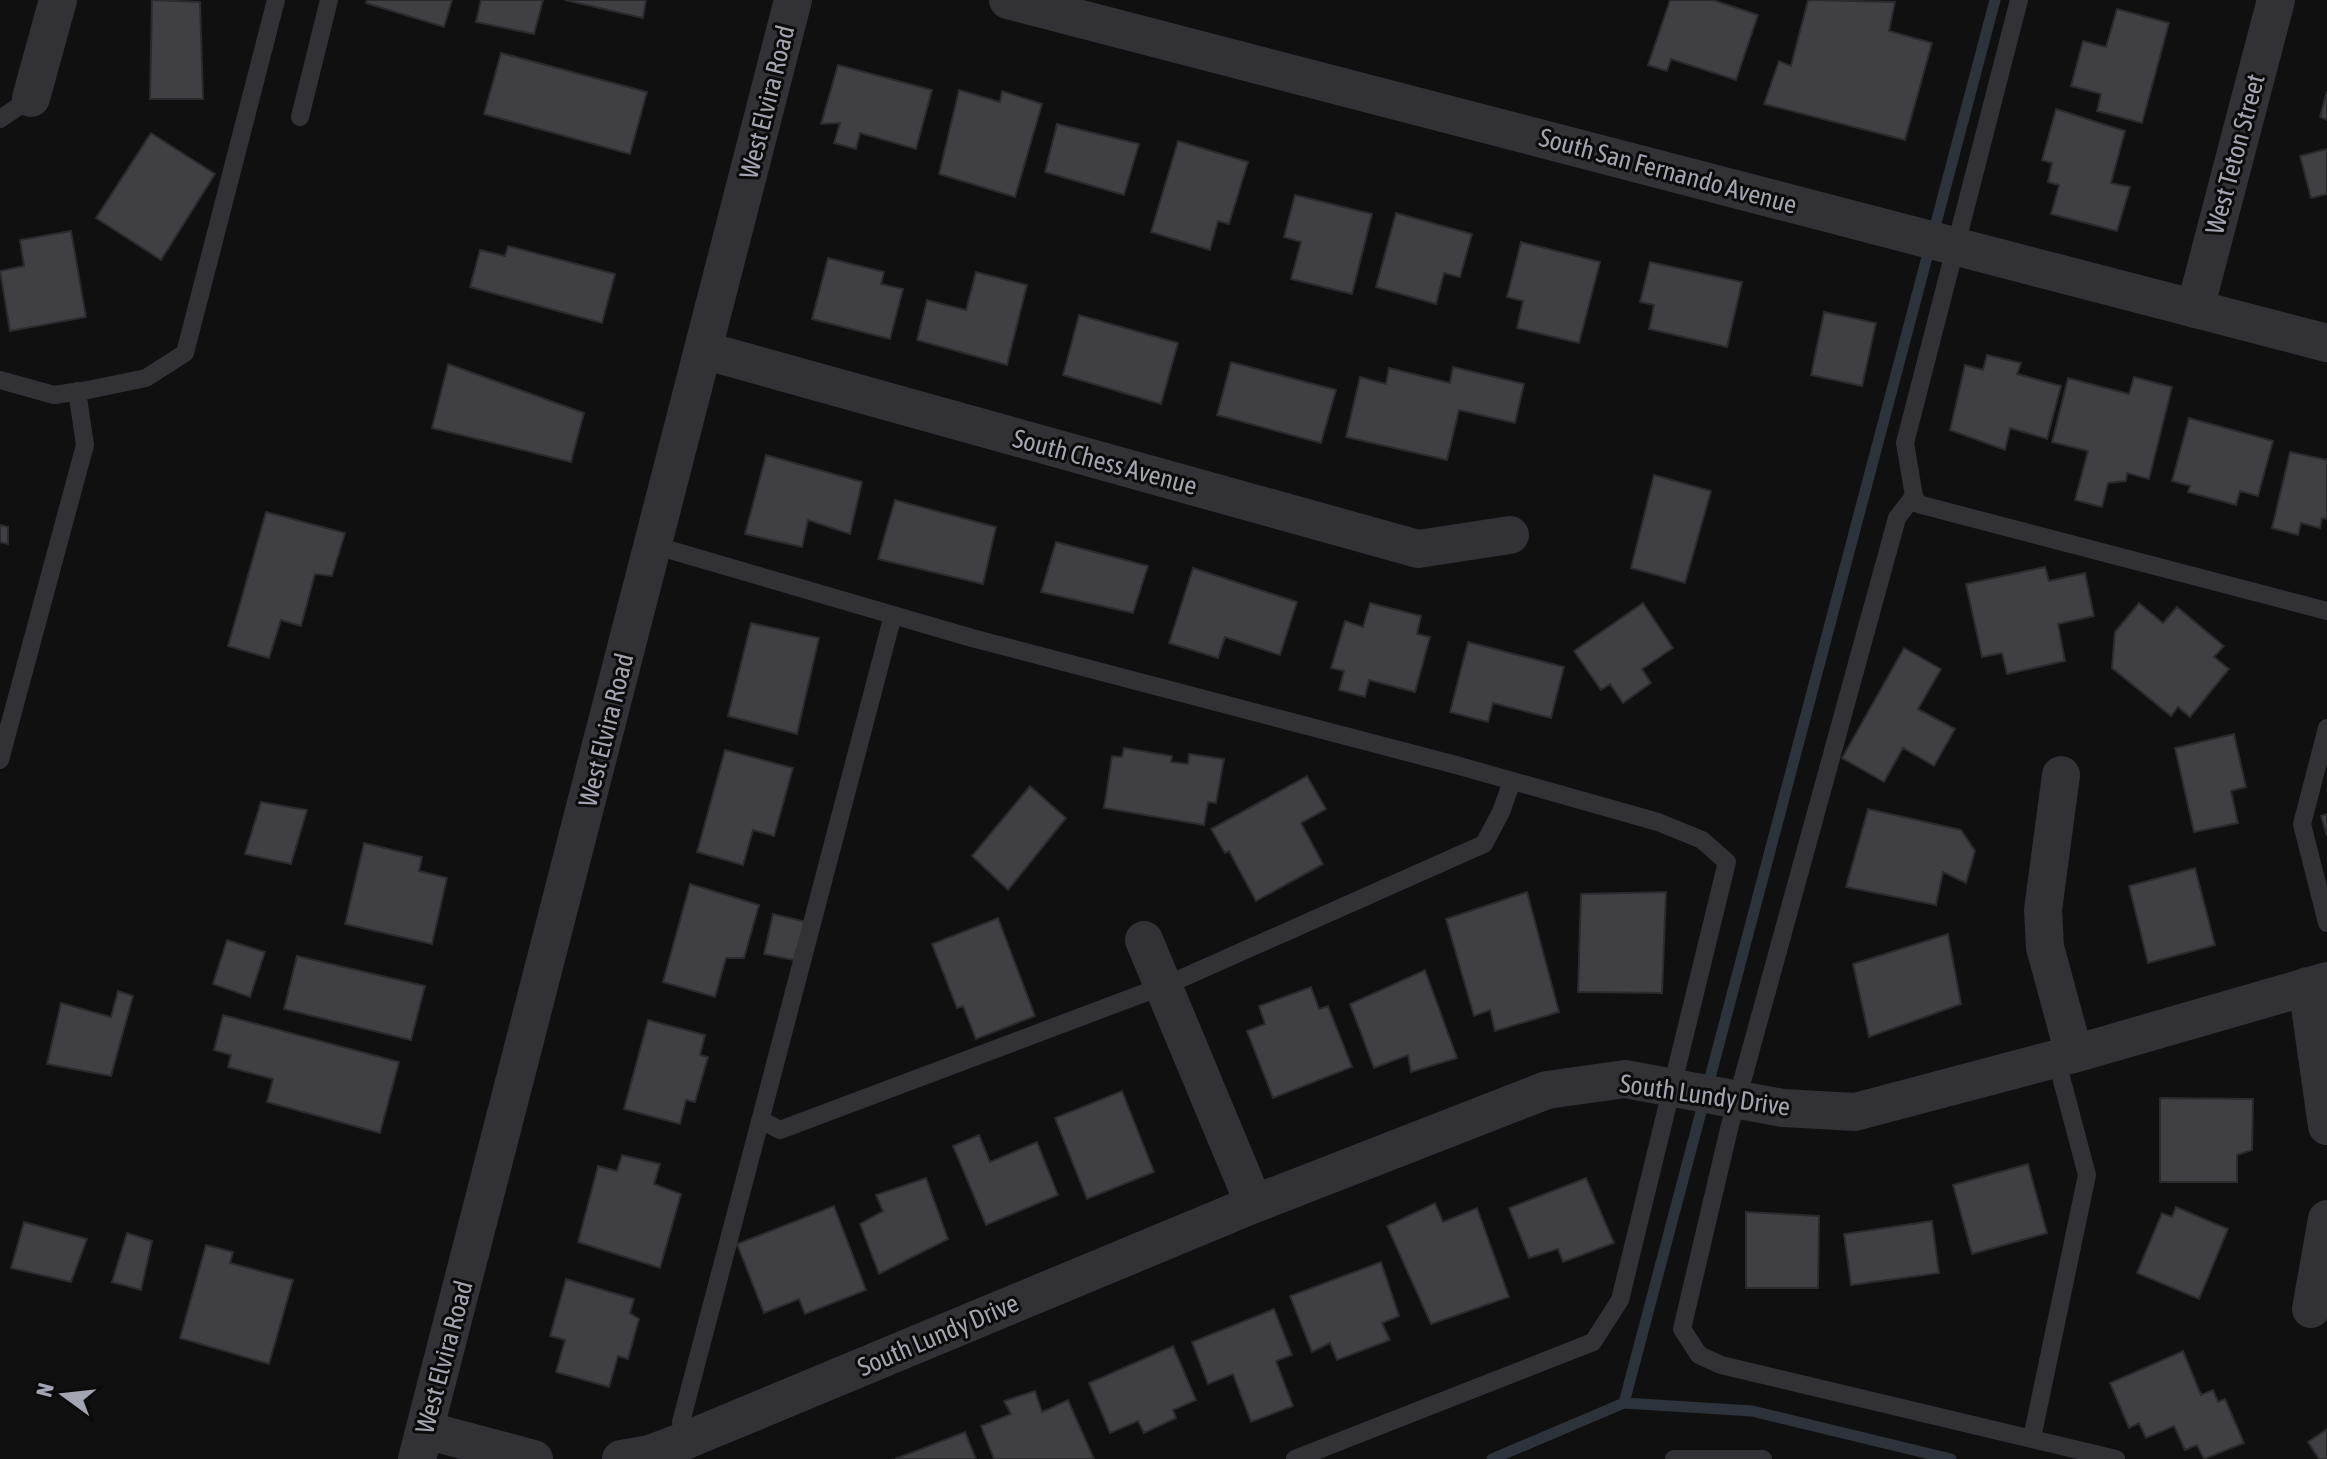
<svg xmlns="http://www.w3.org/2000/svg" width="2327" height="1459" font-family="'Asap Condensed',sans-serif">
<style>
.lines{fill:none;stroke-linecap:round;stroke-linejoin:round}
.stream{stroke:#2d333a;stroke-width:11}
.building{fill:#404044;stroke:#2b2a2d;stroke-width:2}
.lane{stroke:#323236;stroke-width:18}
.street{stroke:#323236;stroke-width:38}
.labels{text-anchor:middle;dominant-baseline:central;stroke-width:6;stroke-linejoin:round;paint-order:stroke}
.street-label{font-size:26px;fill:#a3a5b1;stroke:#0c0b0c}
</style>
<rect width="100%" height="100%" fill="#101011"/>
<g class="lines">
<path class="stream" d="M1624,1403L1995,0
M1492,1459L1624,1403L1752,1411L1951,1459"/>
</g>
<path class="building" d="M152,0L200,2L203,99H150Z
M367,0H452L444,27L366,3Z
M481,0H543L534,34L476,22Z
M565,0H646L643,18Z
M1670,0H1713L1758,15L1736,80L1671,59L1667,71L1648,65Z
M1808,0L1895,2L1889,31L1932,43L1905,140L1764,104L1779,61L1791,66Z
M2117,9L2169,23L2142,123L2097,111L2101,94L2071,86L2083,41L2106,47Z
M501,53L647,92L630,154L484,114Z
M838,65L932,90L916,149L860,133L856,149L834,143L840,123L821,124Z
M959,90L1000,102L1002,91L1042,104L1015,197L939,174Z
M2327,91V120L2320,117Z
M2056,109L2125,131L2111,183L2130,187L2117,231L2051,214L2059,185L2048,182L2052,163L2042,160Z
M1057,124L1139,144L1124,195L1045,172Z
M151,133L215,174L161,260L96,218Z
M1178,141L1248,162L1229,224L1218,221L1210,250L1151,232Z
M2327,149V194L2311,198L2300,156Z
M1295,195L1372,214L1352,294L1291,279L1301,242L1284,237Z
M1396,213L1472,234L1460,277L1444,273L1436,304L1376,287Z
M71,231L86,317L10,331L0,271L24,266L20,240Z
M1521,242L1600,262L1579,343L1517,328L1523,301L1507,297Z
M508,246L615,274L602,323L470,287L480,250L505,256Z
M828,258L884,272L881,284L903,289L890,339L812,319Z
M1650,262L1742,282L1727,347L1649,329L1654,305L1640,302Z
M976,272L1027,285L1007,365L917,340L927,300L966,310Z
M1824,312L1876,323L1862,386L1811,375Z
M1079,315L1178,343L1161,404L1063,375Z
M1987,355L2021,363L2017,374L2061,386L2047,439L2010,428L2005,450L1950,430L1965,365L1983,370Z
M1231,362L1336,390L1321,443L1217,415Z
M448,364L584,413L571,462L432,428Z
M1453,367L1524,384L1515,423L1459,410L1447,460L1346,437L1360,377L1386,384L1389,368L1450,383Z
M2134,377L2172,387L2149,479L2127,473L2126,481L2108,483L2102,507L2075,500L2088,451L2052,442L2068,378L2129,394Z
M2189,418L2273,441L2258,496L2240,491L2236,505L2188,492L2190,486L2172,481Z
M2290,452L2327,460V458V519L2322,518L2320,528L2301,523L2298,535L2272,528Z
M766,455L862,482L850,534L808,520L802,547L745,534Z
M1654,475L1711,491L1685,583L1631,568Z
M895,500L996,527L983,584L878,559Z
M266,512L345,533L332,576L315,574L301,626L281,620L269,658L228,646Z
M0,525L8,527V544L0,542Z
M1056,542L1148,566L1133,613L1041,592Z
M2045,567L2049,581L2085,573L2094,616L2058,624L2065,661L2007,674L2002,653L1982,657L1966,584Z
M1193,568L1297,602L1280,655L1225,637L1218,658L1169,643Z
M1370,603L1421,616L1417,634L1430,637L1415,692L1369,680L1365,697L1339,690L1344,671L1331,668L1345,621L1363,627Z
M1643,603L1673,648L1642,669L1651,683L1623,703L1610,684L1601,690L1574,651Z
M2139,603L2163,623L2177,607L2224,646L2214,657L2229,669L2190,717L2178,707L2171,716L2112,668L2115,632Z
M751,623L819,638L797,734L728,716Z
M1468,642L1564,667L1551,718L1493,703L1488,722L1450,712Z
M1904,648L1941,669L1918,709L1955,729L1934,766L1903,748L1884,782L1842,758Z
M2234,734L2246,787L2231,791L2238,823L2194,832L2175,748Z
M1124,748L1172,756L1171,762L1188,764L1189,754L1224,759L1216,803L1208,802L1204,825L1104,808L1112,756L1122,757Z
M725,750L793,768L774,836L753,830L743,865L697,852Z
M1307,776L1326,809L1301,823L1323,864L1256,901L1229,851L1225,853L1211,829Z
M1030,786L1066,818L1008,890L972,856Z
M261,802L307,810L291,864L245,854Z
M1868,809L1961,830L1975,851L1966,883L1943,872L1936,905L1846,887Z
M2327,814V836L2321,816Z
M364,843L422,857L419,871L447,878L432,944L345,924Z
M2195,868L2215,945L2148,963L2129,886Z
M690,884L759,905L744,958H726L715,997L663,982Z
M1527,892L1559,1012L1495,1031L1490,1010L1474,1016L1446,919Z
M1666,892L1662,993L1578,992L1581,894Z
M773,914L806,922L794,960L764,954Z
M998,918L1035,1016L976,1039L963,1006L957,1008L932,944Z
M1948,934L1961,1004L1869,1037L1853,964Z
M227,940L265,952L250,997L213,984Z
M297,956L425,986L411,1040L284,1009Z
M1425,970L1457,1058L1411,1072L1408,1055L1374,1068L1350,1004Z
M1311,987L1319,1009L1328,1006L1352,1067L1273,1098L1247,1031L1265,1024L1259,1006Z
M118,991L133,996L111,1076L47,1064L61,1003L111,1017Z
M223,1015L399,1062L380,1133L267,1102L273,1079L228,1067L231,1055L214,1050Z
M648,1020L705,1035L700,1055L708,1057L695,1102L686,1100L680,1124L624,1109Z
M1122,1091L1154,1172L1087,1199L1055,1118Z
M2160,1098L2253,1099L2252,1150L2237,1155V1182H2160Z
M979,1135L990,1162L1037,1142L1058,1195L986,1225L953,1146Z
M622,1155L660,1164L654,1184L681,1194L660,1268L578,1242L598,1166L617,1171Z
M2028,1164L2047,1233L1972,1254L1953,1185Z
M926,1178L948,1239L879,1274L860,1224L883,1211L876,1195Z
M1586,1178L1614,1243L1563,1262L1558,1249L1529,1258L1509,1208Z
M1435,1203L1443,1222L1477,1208L1509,1297L1431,1324L1387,1226Z
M834,1206L866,1290L805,1314L799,1299L764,1313L737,1244Z
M2176,1207L2228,1229L2199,1299L2137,1273L2162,1213L2172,1217Z
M1746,1212L1819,1216L1818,1288H1746Z
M1932,1221L1939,1273L1851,1285L1844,1234Z
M24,1222L87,1239L71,1282L11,1268Z
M127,1233L152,1241L141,1290L112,1282Z
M206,1245L233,1252L230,1263L293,1280L269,1364L180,1338Z
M1381,1262L1399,1316L1382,1323L1390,1340L1337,1360L1330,1343L1312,1352L1290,1296Z
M566,1279L634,1299L630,1313L639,1319L628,1359L618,1356L609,1387L556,1372L565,1340L550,1336Z
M1274,1309L1292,1355L1276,1361L1293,1406L1251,1422L1233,1374L1208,1384L1192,1342Z
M1173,1346L1196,1400L1173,1410L1176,1418L1144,1433L1138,1421L1110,1433L1089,1383Z
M2183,1351L2201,1395L2213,1390L2218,1402L2225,1399L2244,1443L2204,1459L2197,1445L2185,1450L2174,1426L2146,1438L2139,1423L2129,1428L2110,1383Z
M1035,1391L1042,1412L1068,1400L1094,1459H994L981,1426L1011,1414L1004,1401Z
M2327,1429V1459H2319L2308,1442Z
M965,1432L976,1459H895Z"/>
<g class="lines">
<path class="lane" d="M2019,0L1905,443L1914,496L1897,518L1729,1129L1682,1329L1699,1355L1721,1365L2116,1459
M300,117L329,0
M0,119L31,98
M0,380L54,395L88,390L146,378L185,353L276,0
M1914,496L1918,504L2327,611
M653,545L972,638L1456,765L1658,822L1702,840L1727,862L1620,1300L1593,1342L1295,1459
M2327,728L2302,824L2327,923
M0,760L85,445L77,391
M761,1120L780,1130L1171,983L1484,844L1501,812L1512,781
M2032,1438L2087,1175L2056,1058
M689,1439L681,1422L893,615
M1674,1459H1763"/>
<path class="street" d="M1008,0L2327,343
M31,98L58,0
M2195,309L2276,0
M703,350L1418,549L1510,535
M2061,775L2043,910L2045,947L2074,1054
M1144,940L1254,1204
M2307,986L2327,1126
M2311,1309L2327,1219
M425,1430L534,1459
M417,1459L793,0
M621,1459L650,1454L689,1439L1254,1204L1547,1090L1625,1079L1783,1108L1855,1112L2074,1054L2327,981"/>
</g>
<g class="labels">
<g class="street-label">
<text transform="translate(767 102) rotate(-76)">West Elvira Road</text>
<text transform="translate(2235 154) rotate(-75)">West Teton Street</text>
<text transform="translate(1668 171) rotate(15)">South San Fernando Avenue</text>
<text transform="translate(1105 462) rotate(15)">South Chess Avenue</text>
<text transform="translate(606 730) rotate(-76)">West Elvira Road</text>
<text transform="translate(1705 1095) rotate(8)">South Lundy Drive</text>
<text transform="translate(938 1335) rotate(-23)">South Lundy Drive</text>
<text transform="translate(444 1357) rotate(-75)">West Elvira Road</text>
</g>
</g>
<g transform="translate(64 1395) rotate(285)" stroke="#0c0b0c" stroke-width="6" paint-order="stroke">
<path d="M0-6L14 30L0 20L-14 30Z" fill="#a3a5b1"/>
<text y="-12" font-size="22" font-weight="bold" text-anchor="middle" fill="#a3a5b1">N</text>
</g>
</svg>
